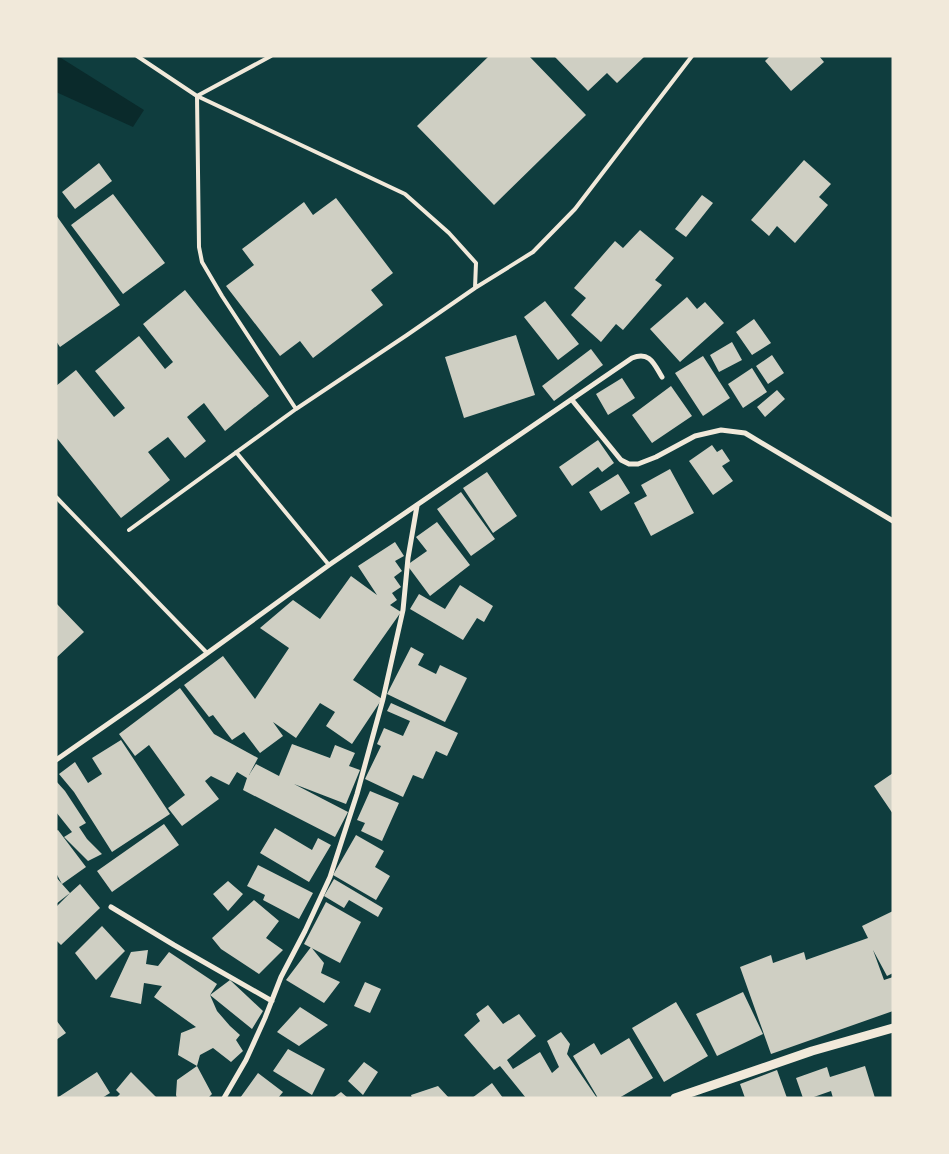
<svg xmlns="http://www.w3.org/2000/svg" width="949" height="1154" font-family="'Asap Condensed',sans-serif">
<style>
.water{fill:#0a2a2b}
.building{fill:#cfcfc3}
.lines{fill:none;stroke-linecap:round;stroke-linejoin:round}
.service{stroke:#f1e9da;stroke-width:4}
.minor{stroke:#f1e9da;stroke-width:5}
.tertiary{stroke:#f1e9da;stroke-width:9}
</style>
<rect width="100%" height="100%" fill="#0f3d3e"/>
<path class="water" d="M56,56L61,58L144,110L133,127L56,92Z"/>
<path class="building" d="M489,56H529L586,115L494,205L417,126Z
M554,56H645L617,83L607,73L588,91Z
M770,56H819L824,62L791,91L765,61Z
M804,160L831,184L819,197L828,205L795,243L777,226L769,236L751,220Z
M99,163L112,181L75,209L62,192Z
M113,194L165,263L123,294L71,225Z
M702,195L713,203L686,237L675,229Z
M336,198L393,273L371,290L383,305L313,358L300,341L280,356L226,286L254,265L242,249L304,202L313,215Z
M56,215L120,305L60,347L56,341Z
M640,230L674,258L655,280L662,285L623,330L616,324L601,342L571,315L586,298L574,288L615,241L623,248Z
M185,290L269,396L225,431L204,403L187,417L206,441L185,458L168,437L148,452L170,480L121,518L56,437V386L76,370L114,417L125,408L95,371L139,336L165,369L173,362L143,324Z
M687,297L697,309L705,302L724,323L680,362L650,329Z
M545,301L579,344L558,360L524,317Z
M754,319L771,343L752,355L736,332Z
M516,335L535,395L464,418L445,357Z
M732,342L742,360L719,372L710,355Z
M591,349L603,365L554,401L542,386Z
M772,355L784,373L768,384L756,366Z
M703,356L730,398L703,416L675,373Z
M752,368L767,392L743,408L728,384Z
M622,378L635,398L608,415L596,394Z
M671,386L692,416L652,443L632,415Z
M777,390L785,399L765,417L757,407Z
M598,440L614,463L602,472L598,467L572,486L559,467Z
M712,445L717,452L722,449L730,461L722,466L733,481L713,495L689,461Z
M670,469L694,513L651,536L634,503L647,496L641,485Z
M487,472L517,516L493,533L463,488Z
M618,474L630,493L601,511L589,492Z
M461,492L495,539L471,556L437,509Z
M437,522L470,565L430,596L407,565L427,551L416,537Z
M395,542L404,556L395,561L402,571L394,577L401,587L392,593L397,600L390,605L401,612L353,680L382,699L352,744L326,726L335,712L320,703L296,738L273,722L283,736L260,753L244,732L232,740L213,715L209,717L184,685L223,656L255,699L289,648L260,628L293,600L320,619L351,576L377,595L358,566Z
M460,585L493,606L484,622L477,618L463,640L410,609L419,594L445,609Z
M56,603L84,632L56,658Z
M411,647L424,654L418,665L436,674L440,665L467,678L445,722L387,694Z
M180,688L214,734L258,758L249,775L256,764L279,776L292,744L330,758L335,745L355,753L349,766L360,770L346,804L294,784L348,812L335,837L243,790L247,778L237,772L229,785L211,776L205,781L219,799L182,826L168,808L185,795L149,745L135,756L119,734Z
M391,703L458,733L447,756L436,751L423,779L413,775L403,797L365,779L381,746L377,744L384,728L403,736L410,721L387,711Z
M121,740L170,814L112,852L74,792L59,774L75,762L88,783L102,774L92,758Z
M893,773V814L874,786Z
M56,781L65,791L86,823L79,827L87,839L102,854L88,861L64,837L72,832L56,812Z
M370,791L399,803L382,841L361,831L365,823L357,820Z
M164,824L179,845L112,892L97,871Z
M275,828L312,850L318,838L331,845L309,882L260,853Z
M58,830L86,867L62,884L70,893L80,884L100,908L61,945L56,940V907L70,893L56,904V877L62,884L56,873V831Z
M356,835L384,851L375,867L390,876L376,900L333,875Z
M258,865L313,893L299,919L263,900L265,895L247,886Z
M334,879L383,908L378,917L349,900L344,908L324,896Z
M228,881L243,894L228,911L213,894Z
M254,900L279,921L266,938L283,950L259,974L221,949L212,938Z
M326,902L361,922L340,963L304,944Z
M893,911V973L887,976L873,950L884,980L893,977V1011L771,1054L740,967L771,955L773,963L804,952L806,960L868,938L862,926Z
M102,926L125,951L96,980L75,953Z
M311,947L324,963L321,973L340,982L324,1003L286,980Z
M148,950L146,964L158,966L169,952L217,984L210,995L230,980L263,1011L252,1029L210,995L217,1011L230,1026L240,1035L236,1040L243,1051L231,1062L213,1048L200,1055L197,1066L178,1055L181,1033L196,1027L154,997L162,986L144,983L141,1004L110,997L131,952Z
M365,982L381,989L370,1013L354,1006Z
M743,992L763,1034L717,1056L696,1014Z
M676,1002L708,1056L664,1082L632,1028Z
M488,1005L503,1024L519,1014L536,1036L507,1060L513,1069L540,1052L552,1073L559,1067L547,1041L561,1032L570,1044L567,1054L597,1098H526L500,1066L494,1070L464,1035L480,1021L476,1014Z
M300,1007L328,1025L299,1046L277,1032Z
M56,1020L66,1033L56,1040Z
M629,1038L653,1078L619,1098H598L573,1056L594,1043L601,1055Z
M288,1049L325,1069L312,1095L273,1071Z
M364,1062L378,1072L363,1095L348,1081Z
M197,1066L212,1094L208,1098H177L176,1095L177,1080Z
M865,1066L875,1098H833L831,1091L811,1098H803L796,1078L827,1067L830,1077Z
M777,1070L787,1098H745L740,1084Z
M97,1072L110,1093L102,1098H57Z
M131,1072L157,1098H116L120,1094L116,1090Z
M258,1073L283,1092L278,1098H240Z
M492,1083L503,1098H472Z
M438,1086L449,1098H412L411,1095Z
M341,1092L348,1098H333Z"/>
<g class="lines">
<path class="service" d="M137,56L197,96L405,194L449,233L476,263L475,288
M271,56L197,96L199,247L202,262L222,296L296,409
M236,452L329,565
M56,497L207,653
M129,530L296,409L407,335L475,288L533,252L575,209L692,56"/>
<path class="minor" d="M572,400L621,460L629,464H638L656,457L695,436L721,430L745,433L893,521
M56,760L148,696L329,565L632,358C650,351 654,364 662,377
M111,907L174,945L272,1001
M224,1098L246,1060L265,1018L281,977L305,931L330,877L357,794L383,699L403,610L408,558L417,506"/>
<path class="tertiary" d="M675,1098L812,1051L893,1028"/>
</g>
<rect width="949" height="1154" fill="none" stroke="#f1e9da" stroke-width="115"/>
</svg>
